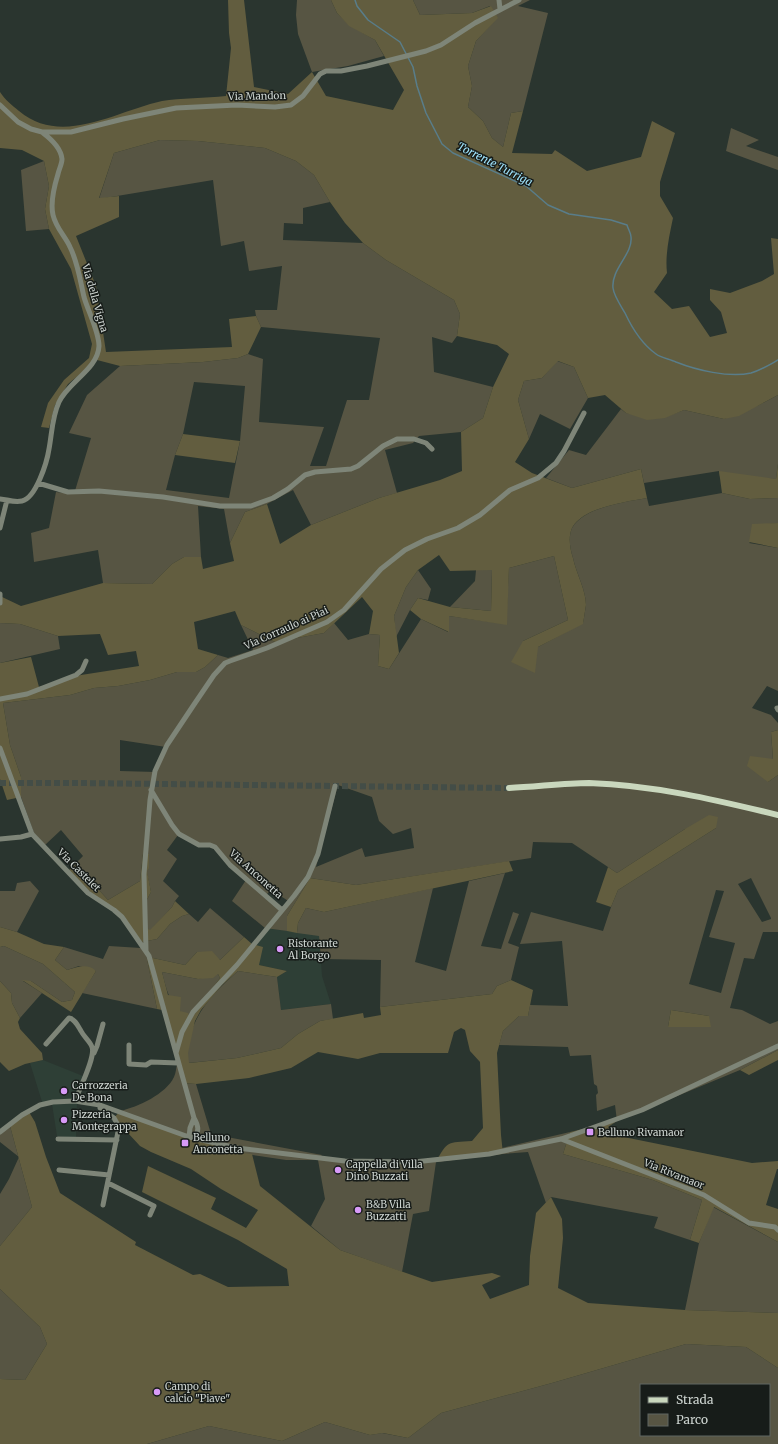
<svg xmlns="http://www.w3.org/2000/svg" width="778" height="1444" font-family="Merriweather,serif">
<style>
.built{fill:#2e3f36}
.green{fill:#575543;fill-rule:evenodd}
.forest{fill:#625d3f;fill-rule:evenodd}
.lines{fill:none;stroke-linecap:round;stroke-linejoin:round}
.stream{stroke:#597d8a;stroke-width:1.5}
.major-tunnel{stroke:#434d47;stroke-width:6;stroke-dasharray:6 3;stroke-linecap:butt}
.minor{stroke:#7e8578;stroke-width:5}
.major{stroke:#c9d7bd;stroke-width:6}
.poi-dot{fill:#d89af8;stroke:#171c19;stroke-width:1.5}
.labels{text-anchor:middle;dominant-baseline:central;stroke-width:3;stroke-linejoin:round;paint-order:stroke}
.street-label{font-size:10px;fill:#ced5d1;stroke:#171c19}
.poi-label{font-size:10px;fill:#ced5d1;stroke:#171c19;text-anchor:start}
.water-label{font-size:11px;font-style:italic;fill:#a0e4fc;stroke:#171c19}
</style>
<rect width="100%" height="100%" fill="#2a352f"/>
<path class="built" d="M265,928L319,935L322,976L331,1004L281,1010L277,977L287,971L259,965L252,944Z
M43,1060L83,1076L77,1102L76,1138L57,1136L52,1104L43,1105L30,1063Z"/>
<path class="green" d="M297,0H331L337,13L349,25L375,40L384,56L348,66L312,72L298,34L296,15Z
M413,0H530L518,6L548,13L523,111L511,113L503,147L492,138L483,121L468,107L472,86L468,66L476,41L497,18L490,6L472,13L420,15Z
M731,128L759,140L746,146L778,157V170L726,151Z
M160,140L198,141L265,148L296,161L314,175L330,202L303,208V224L284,223L283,240L363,243L386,260L454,300L460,314L457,336L452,343L432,337L434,372L493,387L483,418L461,432L419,436L413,443L385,450L397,493L379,498L311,525L293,490L267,504L245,512L230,543L224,509L198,506L201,557H184L172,564L152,584L103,583L98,550L34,562L31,533L49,528L56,492L74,494L91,438L69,433L87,395L120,366L203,362L238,358L248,354L263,359L259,422L324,427L310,466H326L347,400H369L380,338L261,327L256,316L255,310H277L282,266L249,271L244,241L221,246L213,180L99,199L114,153ZM194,382L245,386L240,441L229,498L166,490L175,455L183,434Z
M44,161L49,186L45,209L49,229L26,231L21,170Z
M557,361L574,367L588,398L570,429L540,414L529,439L518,400L524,381L542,378Z
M778,395V464L776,479L720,477L719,471L644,483L641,469L572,488L546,478L569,450L586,455L621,409L626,413L665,417L684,410L724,419L759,405Z
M722,493L750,499L778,498V523L768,524L749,543L778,548V691L767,686L752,708L771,715L778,723V730L771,732L773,760L768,782L778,775V932H763L754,959L744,958L730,1008L742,1010L770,1024L778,1021V1050L740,1070L617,1121L615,1105L597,1111L596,1095L598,1093L597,1086L594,1084L591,1055L570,1056L568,1047L499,1045L503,1031L519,1016H528L530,1005L568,1006L562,941L520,944L531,912L603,931L611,907L618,890L716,828L685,829L617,873L572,843L533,842L531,858L356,885L310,878L287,916V931L265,928L232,901L246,880L215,849L178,835L167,850L177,859L163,881L179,896L175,901L172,907L150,931L145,927L143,907L151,892L143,854L140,881L108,900L98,889L88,884L72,867L83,856L61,830L45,845L34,833L21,797V777L10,745L3,703L70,695L94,688L118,686L150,680L177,672H196L205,667L218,655L228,658L253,650L241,625L275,642L324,633L334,623L348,640L369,634L380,635L378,666L389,669L421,619L448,632L449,616L506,624L509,568L554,556L568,620L523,641L538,647L583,623C584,618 585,611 586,605C586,590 576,573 573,558C570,549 568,537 572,528C584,507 625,502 647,498L649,506ZM120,740L166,747L156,772L120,771ZM338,785L372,797L379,821L393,834L411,828L414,848L365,857L362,848L316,867ZM751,878L771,918V919L762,922L738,884ZM271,890L290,902L282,911L265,896ZM716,890L724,891L709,937L735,943L721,993L689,984ZM671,1010L709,1016L668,1027Z
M418,570L431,589L428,600L418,598L410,610L396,637L394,616L406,587Z
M476,570H492L491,611L450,607L475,581Z
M0,623L20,624L58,636L60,649L0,663Z
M505,873L481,946L501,949L513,912L519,914L508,943L519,947L511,980L497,986L492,994L380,1007L381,960L321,959L319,936L297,933L298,923L306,908L324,912L433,888L415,962L446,971L469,881Z
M30,881L39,891L17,932L0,927V891H15L17,883Z
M210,908L244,937L220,960L197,952L185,965L153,958L147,959L157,1009L82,993L96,971L79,966L67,970L55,960L64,947L103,959L109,946L141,948L142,942L157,939L170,924L182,916L189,914L198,922Z
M4,946L43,964L75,992L72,1000L62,1002L31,981H23L42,993L20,1018L12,1003L11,993L0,981V947Z
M238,971L277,977L281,1010L331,1004L333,1019L320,1021L298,1034L281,1048L237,1058L188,1063C185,1023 209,996 238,971Z
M162,972L198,979L218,974L220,978L190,1020C170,1004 168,996 162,972Z
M177,1064L183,1083L196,1084L211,1134L322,1155L318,1159L374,1163L436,1162L429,1211L413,1214L402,1272L340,1250L311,1226L325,1199L318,1160H286L232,1152L120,1111C138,1107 166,1094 174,1077C176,1073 176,1068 177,1064Z
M10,1126L32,1207L0,1246V1194L9,1179L19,1157L0,1142V1134Z
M570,1132L563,1154L653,1180L702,1200L690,1240L654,1228L658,1217L551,1197L546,1203L528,1152L503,1154L502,1148Z
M713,1207L778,1242V1313L685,1310L699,1243Z
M0,1289L40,1327L47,1344L25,1380L0,1379Z
M686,1344L746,1347L778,1368V1444H147L209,1426L282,1441L325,1422L370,1435L382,1433L408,1438L441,1413L552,1383ZM641,1385H769V1435H641Z"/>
<path class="forest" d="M228,0H244L254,87L288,94L312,72L326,96L393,110L404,90L375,40L349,26L337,13L331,0H413L420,15L472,13L491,6L498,18L476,41L468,66L472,86L468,107L483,121L492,138L503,147L511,113L523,111L512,153L552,154L555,150L587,171L641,157L652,121L675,133L660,182V196L673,218C669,237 665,255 667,273L654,292L672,309L689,306L710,337L727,333L721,312L710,300V289L730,293L762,281L774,274L771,238L778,239V395L739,416L724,419L684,410L665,418L647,420L626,413L605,395L588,398L574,367L558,361L542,378L524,381L518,400L529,439L515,462L532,473L572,488L641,469L647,498C626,502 583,507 572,528C568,537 570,549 573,558C576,573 586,590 586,605C585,611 584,618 583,624L538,647L535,673L511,662L523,641L568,620L554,556L509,568L507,625L449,616V632L421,619L410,610L418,598L450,607L491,611L492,570L450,571L439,555L418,570L406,587L394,616L399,653L389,669L378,666L380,635L369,634L373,611L362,597L324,633L275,642L241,625L235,611L194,622L198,649L218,655L205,667L196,672H177L150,680L118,686L94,688L70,695L3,703L10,745L21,777V797L7,800L0,779V663L31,657L39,687L81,675L139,666L136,651L108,655L100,634L58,636L20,624L0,623V596L21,606L103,583L152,584L172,564L184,557H201L203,569L234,561L230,543L245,512L267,504L280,544L311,525L379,498L440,480L462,471L461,432L483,418L493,387L509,354L497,345L457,336L460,314L454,300L386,260L363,243L345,223L330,202L314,175L296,161L265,148L198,141L160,140L114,153L99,198L119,196V217L76,236L96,286L106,352L232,347L229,319L256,316L261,327L248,354L238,358L203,362L120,366L97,360L68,384L55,405L49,428L41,427L48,403L64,380L89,358L92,344L71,269L49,229L45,209L49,186L44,161L22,150L0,148V92C5,100 12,105 19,111C62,147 116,111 162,101C180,98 206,98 226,96L231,48L229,33Z
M183,434L240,441L235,463L175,455Z
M778,464V498L750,499L722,493L719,471L776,479Z
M778,523V548L749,542L752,524Z
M778,730V775L768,782L747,766L750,756L773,759L771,732Z
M709,815L718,817L716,828L618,890L611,907L596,902L608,867L617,873L685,829Z
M143,854H149V868L147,871L151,892L143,907L145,927L150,930L172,907L175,901L189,914L182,916L170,924L157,939L142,942L130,926L81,884L69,870L72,867L88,884L98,889L108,900L140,881Z
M509,861L513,871L324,912L306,908L298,923L297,933L287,931V916L310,878L356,885Z
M0,927L17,932L44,944L64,947L55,960L67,970C77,967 88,963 96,971L71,1012L22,980L31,981L62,1002L72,1000L75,992L43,964L4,946L0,947Z
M244,937L252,944L263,947L259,965L287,971L277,977L238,971L222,985L201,1010L195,1021L188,1053L189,1063L237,1058L281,1048L298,1034L320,1021L363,1013L364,1018L381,1015L380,1007L492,994L497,986L511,980L533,990L528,1016H519L503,1031L497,1053L501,1135L503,1154L436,1162C448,1140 447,1143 472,1141L483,1128L480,1062L470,1051L465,1030L461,1028L454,1032L448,1053H380L358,1059L318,1052L291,1068L249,1078L196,1084L183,1083L162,1010L157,1009L147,959L153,958L185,965L197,952L212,951L220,960ZM162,972L198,979L213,978L218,974L220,978L190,1019L188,1013L180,1011L181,997L168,995Z
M0,981L11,993L12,1003L20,1018L18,1022L20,1029L42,1053L43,1060L25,1064L9,1071L0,1062Z
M671,1010L709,1016L711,1027H668Z
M778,1050V1060L749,1075L740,1070Z
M120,1111L232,1152L252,1154L260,1186L340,1250L432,1282L492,1273L501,1276L482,1285L490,1299L529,1285L530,1256L536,1213L551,1197L562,1219L563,1238L558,1288L588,1303L685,1310L778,1313V1368L746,1347L686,1344L552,1383L441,1413L408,1438L383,1433L370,1435L325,1422L282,1441L209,1426L147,1444H0V1379L25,1380L47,1344L40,1327L0,1289V1246L32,1207L10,1126L29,1112L35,1122L46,1157L60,1193L136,1242L135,1245L193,1275L200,1274L228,1287L289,1286L287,1269L238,1240L142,1192L148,1166L216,1198L211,1209L246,1228L258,1210L221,1189L191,1169L151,1152L140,1146L114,1118Z
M617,1121L608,1127L614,1135L752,1163L778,1161V1169H777L766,1205L778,1209V1242L714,1207L699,1243L690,1240L702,1200L653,1180L563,1154L570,1132Z"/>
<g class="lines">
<path class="stream" d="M355,0L357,6L368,20L400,42L413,67L417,86L426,113L442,144L453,153L526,186L548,205L569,214L611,220L627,225C628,229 631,233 631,237C633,254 611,269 613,288C614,296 621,306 625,313C632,328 642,344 656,354C661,358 670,359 676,362C696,370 729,378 751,373C761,370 769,365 778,360"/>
<path class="major-tunnel" d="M0,783H78L509,788"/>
<path class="minor" d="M499,0L500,9
M0,105L18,122L31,129L42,132H71L123,119L176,108L237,105L275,107L291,105L303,96L320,74L326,71H341L367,66L426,51L441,45L475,23L519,0
M38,483L68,492L99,491L163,497L220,506H251L273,498L288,489L305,475L315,472L351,469L358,466L383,446L397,439H414L426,443L432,449
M0,499L7,500L0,528
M7,500C11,501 17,502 22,501C36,498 47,462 49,449C52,433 52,417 59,402C68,382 98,369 99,346C99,332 88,311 84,297C80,280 78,263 70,247C65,236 56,228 53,215C50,202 54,187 58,174C59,169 62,164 62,159C61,148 51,139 43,133
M0,594V603
M0,699L27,694L76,675L82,670L86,661
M777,708L778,710
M0,748L32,834L88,893L114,910L122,917L149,956L194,1118C198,1125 200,1131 194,1138
M151,790L172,825L179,834L199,845H210L215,847L230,865L282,910
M0,839L21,837L32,834
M146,951L144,874L150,800L155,771L167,745L193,706L214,675L225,663L230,661L267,648L327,622L344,610L381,569L405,550L427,539L458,528L480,515L510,490L538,478L556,463L564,451L584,413
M46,1044L69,1018C75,1019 78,1026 81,1031C84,1037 90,1041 92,1047C96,1057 79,1089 75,1101
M129,1045V1064L146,1065L151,1062L178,1063
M94,1053L97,1046L103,1024
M176,1053L182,1032L193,1012L237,965L294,896L308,877L318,854L335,786
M100,1105V1108L114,1118L119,1127L103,1205
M0,1132L22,1115L40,1105L53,1102L75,1101L100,1105L189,1137L237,1148L345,1161L414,1162L489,1154L561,1139L642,1110L778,1046
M189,1137L190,1128L194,1118
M58,1139L117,1140
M561,1139L704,1195L749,1223L775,1227L778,1230
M59,1170L109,1175
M108,1183L154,1206L150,1215"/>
<path class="major" d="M509,788C536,787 563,783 589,783C653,785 716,800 778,815"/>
</g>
<g class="poi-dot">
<circle cx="280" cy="949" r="4"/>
<circle cx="64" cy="1091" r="4"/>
<circle cx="64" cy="1120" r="4"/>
<rect x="586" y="1128" width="8" height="8" rx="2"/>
<rect x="181" y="1139" width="8" height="8" rx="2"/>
<circle cx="338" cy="1170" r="4"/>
<circle cx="358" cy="1210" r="4"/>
<circle cx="157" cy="1392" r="4"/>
</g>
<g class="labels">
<g class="street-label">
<text transform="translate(257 96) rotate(-1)">Via Mandon</text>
<text transform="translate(95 298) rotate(74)">Via della Vigna</text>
<text transform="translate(286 628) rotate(-24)">Via Corraulo ai Piai</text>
<text transform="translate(79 870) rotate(45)">Via Castelet</text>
<text transform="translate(256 874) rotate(42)">Via Anconetta</text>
<text transform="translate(674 1174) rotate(22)">Via Rivamaor</text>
</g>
<g class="poi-label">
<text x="288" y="943">Ristorante<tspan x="288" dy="12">Al Borgo</tspan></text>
<text x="72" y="1085">Carrozzeria<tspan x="72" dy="12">De Bona</tspan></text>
<text x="72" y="1114">Pizzeria<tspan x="72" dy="12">Montegrappa</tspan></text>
<text x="598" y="1132">Belluno Rivamaor</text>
<text x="193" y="1137">Belluno<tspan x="193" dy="12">Anconetta</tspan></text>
<text x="346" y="1164">Cappella di Villa<tspan x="346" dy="12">Dino Buzzati</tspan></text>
<text x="366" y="1204">B&amp;B Villa<tspan x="366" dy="12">Buzzatti</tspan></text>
<text x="165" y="1386">Campo di<tspan x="165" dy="12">calcio "Piave"</tspan></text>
</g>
<g class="water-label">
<text transform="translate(495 164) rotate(27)">Torrente Turriga</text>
</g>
</g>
<rect x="640" y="1384" width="130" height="52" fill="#171c19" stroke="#606663"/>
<rect x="648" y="1397" width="20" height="6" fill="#c9d7bd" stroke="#606663"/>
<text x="676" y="1404" font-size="12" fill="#ced5d1">Strada</text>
<rect x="648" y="1414" width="20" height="12" fill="#575543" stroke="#606663"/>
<text x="676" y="1424" font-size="12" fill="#ced5d1">Parco</text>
</svg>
